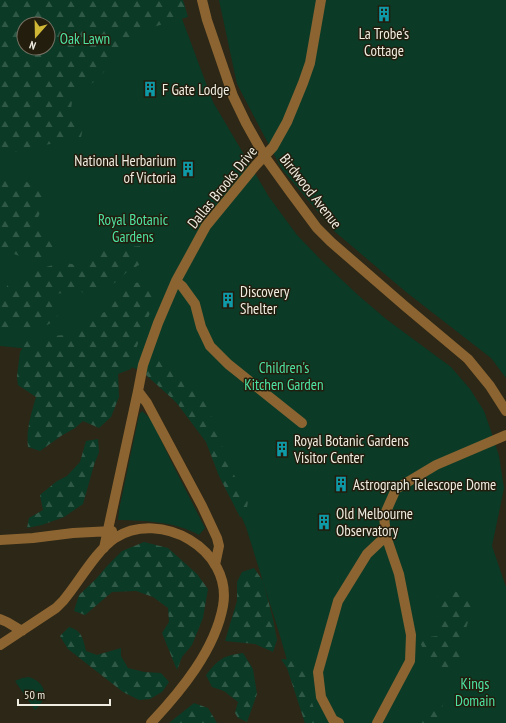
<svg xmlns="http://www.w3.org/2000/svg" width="506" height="723" font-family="'PT Sans Narrow',sans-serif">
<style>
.green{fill:#0b3b27;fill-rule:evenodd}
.forest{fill:url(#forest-firs);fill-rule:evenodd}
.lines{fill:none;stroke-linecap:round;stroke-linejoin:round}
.minor{stroke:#8b6431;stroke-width:10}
.labels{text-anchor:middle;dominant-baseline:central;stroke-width:3;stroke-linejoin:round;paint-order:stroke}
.poi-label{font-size:15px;fill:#efece1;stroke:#231d0d;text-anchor:start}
.park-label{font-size:15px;fill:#4de3a3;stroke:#231d0d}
.street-label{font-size:15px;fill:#efece1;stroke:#231d0d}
</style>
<defs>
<pattern id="forest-firs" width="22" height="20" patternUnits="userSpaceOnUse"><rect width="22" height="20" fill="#0b3b27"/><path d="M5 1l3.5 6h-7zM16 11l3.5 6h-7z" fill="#2f5846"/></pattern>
</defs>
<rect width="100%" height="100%" fill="#2c2716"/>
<path class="green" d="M0,0H175L213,102L269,197L297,235L323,262L359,296L386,319L451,367L470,389L484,411L492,434L499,456L504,488L492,546L506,587V723H305L280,636L246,527L202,430L152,377L134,368L92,355L0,346ZM24,24H48V48H24Z
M219,0H506V378L491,358L406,292L334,231L281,168L237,84Z
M142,411L151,419L171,461L205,528L199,535C174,521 146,521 118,520L119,510L139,415Z
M29,677C47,683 49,698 35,710L15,681L22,678Z"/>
<path class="forest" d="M0,0H183L188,17L146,29L94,82L73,92L70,119L79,121L83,128L81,137C72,142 61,142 50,144C33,147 17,153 0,154ZM24,24H48V48H24Z
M7,177L27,182L42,193L43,205L37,220L46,232L57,255L46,260H31L0,249V179Z
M143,246L139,265L128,271L116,282L89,297L82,292L49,294L59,310L56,320L47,325L17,330L7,331L0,328V302L8,284L32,271L60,263L72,264L80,268H88L93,249Z
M150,281L160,293C147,317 137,342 131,369L118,374L119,397L111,417L99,428L83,421L75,428L61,436L40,451L28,447C26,430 31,414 36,397L18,385L17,376L20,352L29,338L64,335L80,323L109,310L126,284Z
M155,352L164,355L195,384L207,405L222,446L235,477L248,501L246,514L240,517L219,476L206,442L176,402L146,375V370Z
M98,439L99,452L94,465L83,504L64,517L42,525L27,528L29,518L43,510L40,495L57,481L67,476L80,462L86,441Z
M144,542L168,548L197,574L208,589L203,618L192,645L182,657L177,670L162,633L169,622L168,608L153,597L136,591L112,592L85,615L74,611L79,595L95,580L108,565L122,551Z
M254,568L263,581L273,619L277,640L273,652L255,644L225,641L237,601V582L242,572Z
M445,588L463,594L473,595L474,602L464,635L461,660L443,670L427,658L420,642L428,637L438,636L437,589Z
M69,627C82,631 83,638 86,651L97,655L121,648V656L128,668L144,672L161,673L169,682L162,692L150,699L139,700L123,692L68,649L60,636Z
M243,653L253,669L257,694L247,722L238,718L235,713L238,702L224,691L212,687L206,675C219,659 222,656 243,653Z
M281,659L298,660L306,676L310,697L319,723H305L287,668Z
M444,701L437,723H414L423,713Z
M194,703L208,708L217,723H169Z"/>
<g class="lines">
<path class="minor" d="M202,0L207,20L233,96L246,123L265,157L291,193L317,228L331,242L406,307L468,359L490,386L506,411
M176,281L182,286L195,304L201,327L210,346L228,364L302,423
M0,540L33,538L73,533L112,531
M104,548L138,391
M215,565L219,546L217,538L202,506L147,403L138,391L143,365L158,323L176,281L206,226L256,165L273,147L287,122L303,83L310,63L321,0
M0,619L7,622L22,631
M0,645L56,608L63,601C79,582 95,552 115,538C160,509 233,549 223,606C215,650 181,691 151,723
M339,723L333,720L321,697L318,672L338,601L367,554L386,536L384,516L396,489L436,465L506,435
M377,723L410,661L411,635L399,574L386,536"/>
</g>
<defs>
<g id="building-bare" transform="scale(1.2)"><path d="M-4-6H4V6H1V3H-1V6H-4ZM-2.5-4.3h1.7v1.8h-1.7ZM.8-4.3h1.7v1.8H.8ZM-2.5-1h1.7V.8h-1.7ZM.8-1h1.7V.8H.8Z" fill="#0f9aa8" stroke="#231d0d" stroke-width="2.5" paint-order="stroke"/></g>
</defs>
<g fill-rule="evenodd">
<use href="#building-bare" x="384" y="14"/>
<use href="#building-bare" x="150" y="89"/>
<use href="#building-bare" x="188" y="169"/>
<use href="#building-bare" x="228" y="300"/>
<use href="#building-bare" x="282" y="449"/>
<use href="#building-bare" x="341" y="484"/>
<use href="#building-bare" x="324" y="522"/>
</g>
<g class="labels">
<g class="poi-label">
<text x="384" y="33" text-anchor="middle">La Trobe's<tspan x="384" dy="17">Cottage</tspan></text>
<text x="162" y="89">F Gate Lodge</text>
<text x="176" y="160" text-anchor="end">National Herbarium<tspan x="176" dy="17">of Victoria</tspan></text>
<text x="240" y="291">Discovery<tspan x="240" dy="17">Shelter</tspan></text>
<text x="294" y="440">Royal Botanic Gardens<tspan x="294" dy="17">Visitor Center</tspan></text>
<text x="353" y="484">Astrograph Telescope Dome</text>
<text x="336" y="513">Old Melbourne<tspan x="336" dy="17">Observatory</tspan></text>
</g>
<g class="park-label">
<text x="85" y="38">Oak Lawn</text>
<text x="133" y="219">Royal Botanic<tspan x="133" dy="17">Gardens</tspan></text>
<text x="284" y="367">Children's<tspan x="284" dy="17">Kitchen Garden</tspan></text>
<text x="475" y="683">Kings<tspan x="475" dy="17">Domain</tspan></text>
</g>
<g class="street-label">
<text transform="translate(222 187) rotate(-51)">Dallas Brooks Drive</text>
<text transform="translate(311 191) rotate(52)">Birdwood Avenue</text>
</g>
</g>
<g transform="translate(36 36) rotate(200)"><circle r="19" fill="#231d0d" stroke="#757062"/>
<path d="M0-3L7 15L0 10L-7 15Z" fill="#d0b736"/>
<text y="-6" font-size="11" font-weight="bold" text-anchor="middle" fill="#efece1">N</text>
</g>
<path d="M18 699v6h92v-6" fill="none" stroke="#efece1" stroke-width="2"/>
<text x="24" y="699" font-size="12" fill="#efece1" stroke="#231d0d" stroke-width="3" paint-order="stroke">50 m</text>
</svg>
